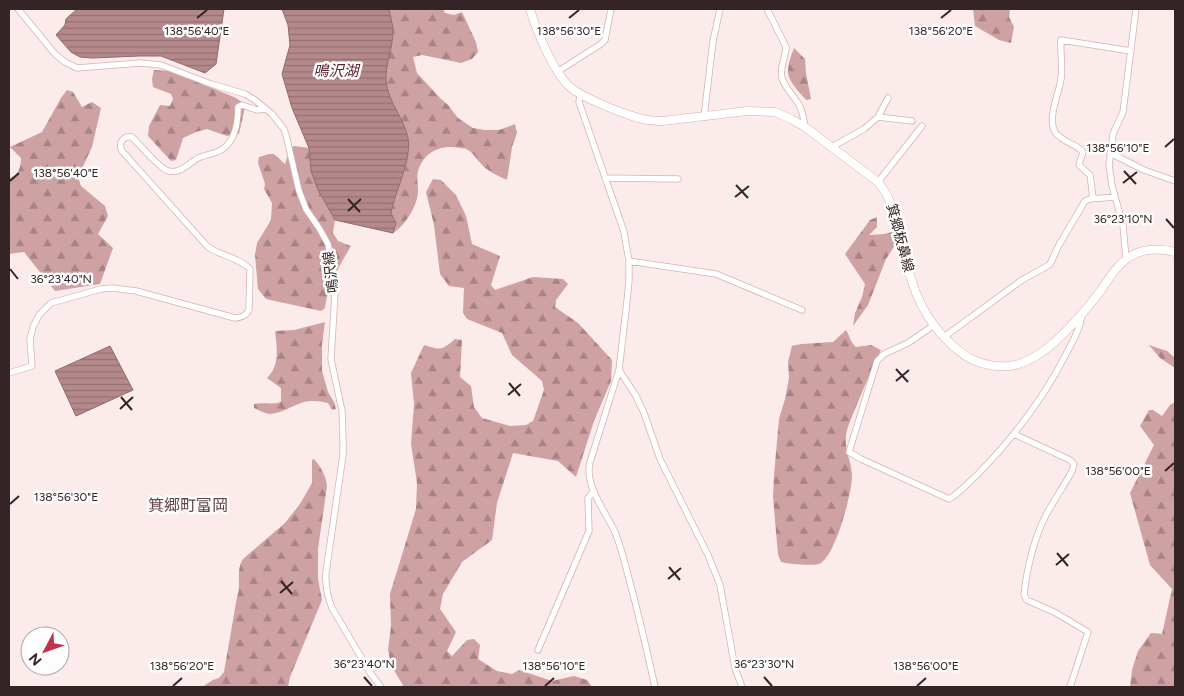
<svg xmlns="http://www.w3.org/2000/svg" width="1184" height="696" font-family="Figtree,'Noto Sans JP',sans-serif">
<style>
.forest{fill:url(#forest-firs)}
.water{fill:url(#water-rules);stroke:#8e6b6c}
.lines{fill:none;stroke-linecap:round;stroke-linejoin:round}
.street-casing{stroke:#d8b0b1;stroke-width:7}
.secondary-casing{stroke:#d8b0b1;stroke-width:9}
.street{stroke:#fff;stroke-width:5.5}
.secondary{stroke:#fff;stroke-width:8}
.ticks{fill:none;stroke:#342425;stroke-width:2}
.labels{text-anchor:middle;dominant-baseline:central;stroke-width:5;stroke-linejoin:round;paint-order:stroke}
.street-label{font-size:14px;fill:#342425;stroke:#fdfdfd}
.water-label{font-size:15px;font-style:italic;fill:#5e252b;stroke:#fdfdfd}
.quarter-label{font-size:16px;fill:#664546;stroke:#fdfdfd}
.ticks-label{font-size:12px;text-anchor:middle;fill:#342425;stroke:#fdfdfd;stroke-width:5;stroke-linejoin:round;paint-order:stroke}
</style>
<defs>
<pattern id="forest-firs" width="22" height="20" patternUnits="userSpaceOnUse" patternTransform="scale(1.25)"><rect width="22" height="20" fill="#cea1a3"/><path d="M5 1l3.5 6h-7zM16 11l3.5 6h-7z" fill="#a88385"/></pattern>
<pattern id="water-rules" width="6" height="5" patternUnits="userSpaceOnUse" patternTransform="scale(1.25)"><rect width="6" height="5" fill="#b5898b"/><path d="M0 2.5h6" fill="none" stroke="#947071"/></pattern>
</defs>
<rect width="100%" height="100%" fill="#fcebeb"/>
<path class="forest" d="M389,9H443L445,13L454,15L462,12L476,42L478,52L472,59L461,63L422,55L413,57L417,73L440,98L448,105L458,118L473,128L485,130H499L515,124L517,133L512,147L507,180C501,177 493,174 487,169C480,165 474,153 468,150C466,148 463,149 460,148C443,144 425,151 419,168C416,175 418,184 418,191C418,205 405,226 393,233L396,223L391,213C395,191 412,160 408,138C404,118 388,102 386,81C385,64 393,48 393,31C393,24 390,16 389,9Z
M973,9H1010L1009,17L1014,27L1011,43L999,40L975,26Z
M794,48L805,59L806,73L811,99L806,100C801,94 792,85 789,77C786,68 791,56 794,48Z
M154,70L170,71L234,97L242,102L245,107L239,134L227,136L207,129L196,132L183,138L176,160L171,161L148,136L149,126L160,105L170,106L173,99L171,94L153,87L152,79Z
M67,90L73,92L82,107L92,102L101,108L92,147L78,177L81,186L105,206L108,216L98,234L113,248L100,284L55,291L24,252L9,254V178C19,175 21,167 21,158L10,147L42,132L61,98Z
M294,146L309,148L311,171L318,190L335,220L333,233L338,241L351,246C340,265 327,286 325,308L321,311L266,299L258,289L255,255L257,243L271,220L272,203L264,189L265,184L258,163L259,157L269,154H274L285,164L290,149Z
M433,179L441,180L456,195L466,216L472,244L500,256L491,285L495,290L533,277L563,279L568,284L556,300L555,307L578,323L612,360L611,381L594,421L576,477L558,461L513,453L497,503L492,540L462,562L443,594L440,609L456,632L447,651L452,656L467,640L474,639L480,645L478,659L497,671L512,674L519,670L552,681L574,676L587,680L592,687H404L391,665L388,650L391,626L390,594L416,509L417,483L411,444L414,404L411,373L424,345C441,350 441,351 455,339L462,340L460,377L471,386L474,407L482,418L510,426L526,425L533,421L544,390L542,381L512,355L502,333L467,319L463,313L464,288L449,286L440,274L434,225L426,192Z
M877,217V227L869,235L885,234L895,231L899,239L886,259L868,305L853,326L855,313L862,297L865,284L845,254L870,220Z
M325,322L322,344V371L328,392L334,402L336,409L332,410L328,403C320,401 313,400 304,402C293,405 281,414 269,414C264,413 259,410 254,408V404C263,402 273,405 281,402V388L267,378C280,366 277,347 275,331L294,330Z
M846,330C850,336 850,342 856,347L871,345L881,350C873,367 865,385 858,402C854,413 848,423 846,435C844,449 852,463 852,476C852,493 835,558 819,564C812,566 788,564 781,562L778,554L776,532L773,497L774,475L779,419L785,399L789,378L788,362L792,346L801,344L833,342Z
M1149,345L1167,351L1175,358V368L1160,358Z
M1175,402V687H1130L1132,670L1138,651L1151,633L1162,634L1172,589L1150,565L1130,493L1154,445L1140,426L1149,410H1153L1162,416L1170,405Z
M314,459C321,467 326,476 327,486L318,549V579L322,600L290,677L288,687H202L213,680L219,678L224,672L237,597C242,584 235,571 243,559L285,523L300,504L312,483V460Z"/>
<path class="water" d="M77,9H224L216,64L205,73L161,56H139L92,58L80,57L71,52L56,35L65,25L66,19Z
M282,9H389C390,16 393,24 393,31C393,48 385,64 386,81C388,102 404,118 408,138C412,160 395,191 391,213L396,223L393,233L335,220L318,190L311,171L309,148L292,108L282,74L290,45L288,25Z
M110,346L133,390L76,416L55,371Z"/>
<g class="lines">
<g class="street-casing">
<path id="street" d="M18,9L55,54L65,62L77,68L140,63L161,65L211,84L245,94L255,100L272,114L284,129L286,135L299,191L306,209L319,228L328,244L332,266L335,292L331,359L342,411L343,440V455L326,572C325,586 327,596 332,608L371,674L381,687
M767,9L786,47C786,58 779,67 782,78C785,88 794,96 799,105C803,112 804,119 805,127
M557,72L601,44L605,40L611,9
M580,94L579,102L624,232L629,261V280L627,301L619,370L590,462C584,485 605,511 615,532C621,547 625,563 629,579C639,615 647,651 655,687
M704,117L713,41L720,9
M878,117L912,121
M832,147L864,129L878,117L888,98
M1110,153L1144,170L1175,181
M605,178L678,179
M878,182L922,126
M1093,198L1090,175L1079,165L1083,152C1077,144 1063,143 1055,132C1047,118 1059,94 1061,79C1063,66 1060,53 1061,40L1131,51
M1126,259L1123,225L1112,186L1109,165L1113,134L1123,112L1136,9
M629,261L716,274L802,310
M934,325L908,343L884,354L877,361L849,452L861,459L949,499C960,493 969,482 978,474C1014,437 1043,400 1066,354C1073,341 1080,329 1082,315
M944,337L1022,280L1049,265L1051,262L1059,245L1085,201L1090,199L1115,197
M619,370L636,396L644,413L660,459L708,555L720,585L735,668L742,687
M9,373L32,366L30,339L33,327L39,315L51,303L101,289L112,288L136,291L235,318C242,317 246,316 249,310L250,269C237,256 221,257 207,246L122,151C118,143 123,135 132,137C140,145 159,168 168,171C179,174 187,165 195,160C201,155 210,155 217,152C235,145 238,124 238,107L242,105L257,110L265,109
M1014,434L1070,460L1074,464L1072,471C1064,486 1054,500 1046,515C1034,539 1027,568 1024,595L1027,600L1056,613L1088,632L1070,687
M538,650L589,531L588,498L594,491"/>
</g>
<g class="secondary-casing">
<path id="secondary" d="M530,9C536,30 554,73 570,87C583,98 600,103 615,110C631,116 646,122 663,121L747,111L775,112L791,119L805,127L878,182C892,199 894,213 899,234C909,272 914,303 941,334C952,345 959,353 973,360C1007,374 1030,364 1056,341C1073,325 1085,311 1099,293C1108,280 1117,264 1131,256C1144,248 1162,249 1175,252"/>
</g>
<use href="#street" class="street"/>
<use href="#secondary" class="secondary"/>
</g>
<path class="ticks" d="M197,18L207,10M569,18L579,10M941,18L951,10M1165,147L1174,139M1124,171L1136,184M10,181L19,173M1123,183L1137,172M736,185L748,198M735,197L749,186M348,199L360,212M348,211L361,199M1166,219L1174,228M10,269L18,279M896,369L908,382M896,381L909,370M509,383L520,396M508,395L521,384M121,397L132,410M120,409L133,397M1165,471L1174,463M10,504L19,496M1057,553L1068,566M1056,565L1069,554M669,567L680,580M668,579L681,568M281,581L292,594M280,593L293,582M364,677L372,686M764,677L772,686M173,686L182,678M545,686L554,678M917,686L926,678"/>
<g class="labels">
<g class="street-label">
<text transform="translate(900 238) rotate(75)">箕郷板鼻線</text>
<text transform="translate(331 272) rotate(-97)">鳴沢線</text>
</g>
<g class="water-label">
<text x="336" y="71">鳴沢湖</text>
</g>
<g class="quarter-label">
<text x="188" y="505">箕郷町富岡</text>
</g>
</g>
<g class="ticks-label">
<text x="197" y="35">138°56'40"E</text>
<text x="569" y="35">138°56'30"E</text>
<text x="941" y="35">138°56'20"E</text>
<text x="1118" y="152">138°56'10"E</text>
<text x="66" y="177">138°56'40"E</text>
<text x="1123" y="223">36°23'10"N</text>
<text x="61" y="283">36°23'40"N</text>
<text x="1118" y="475">138°56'00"E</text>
<text x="66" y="501">138°56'30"E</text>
<text x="364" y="668">36°23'40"N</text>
<text x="764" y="668">36°23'30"N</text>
<text x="182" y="670">138°56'20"E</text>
<text x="554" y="670">138°56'10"E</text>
<text x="926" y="670">138°56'00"E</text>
</g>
<rect width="1184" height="696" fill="none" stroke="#342425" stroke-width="20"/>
<g transform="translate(45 651) rotate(229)"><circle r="24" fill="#fdfdfd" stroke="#ada6a7"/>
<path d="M0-4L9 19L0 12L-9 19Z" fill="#c2324b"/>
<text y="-8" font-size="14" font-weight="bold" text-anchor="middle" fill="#342425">N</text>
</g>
</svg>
